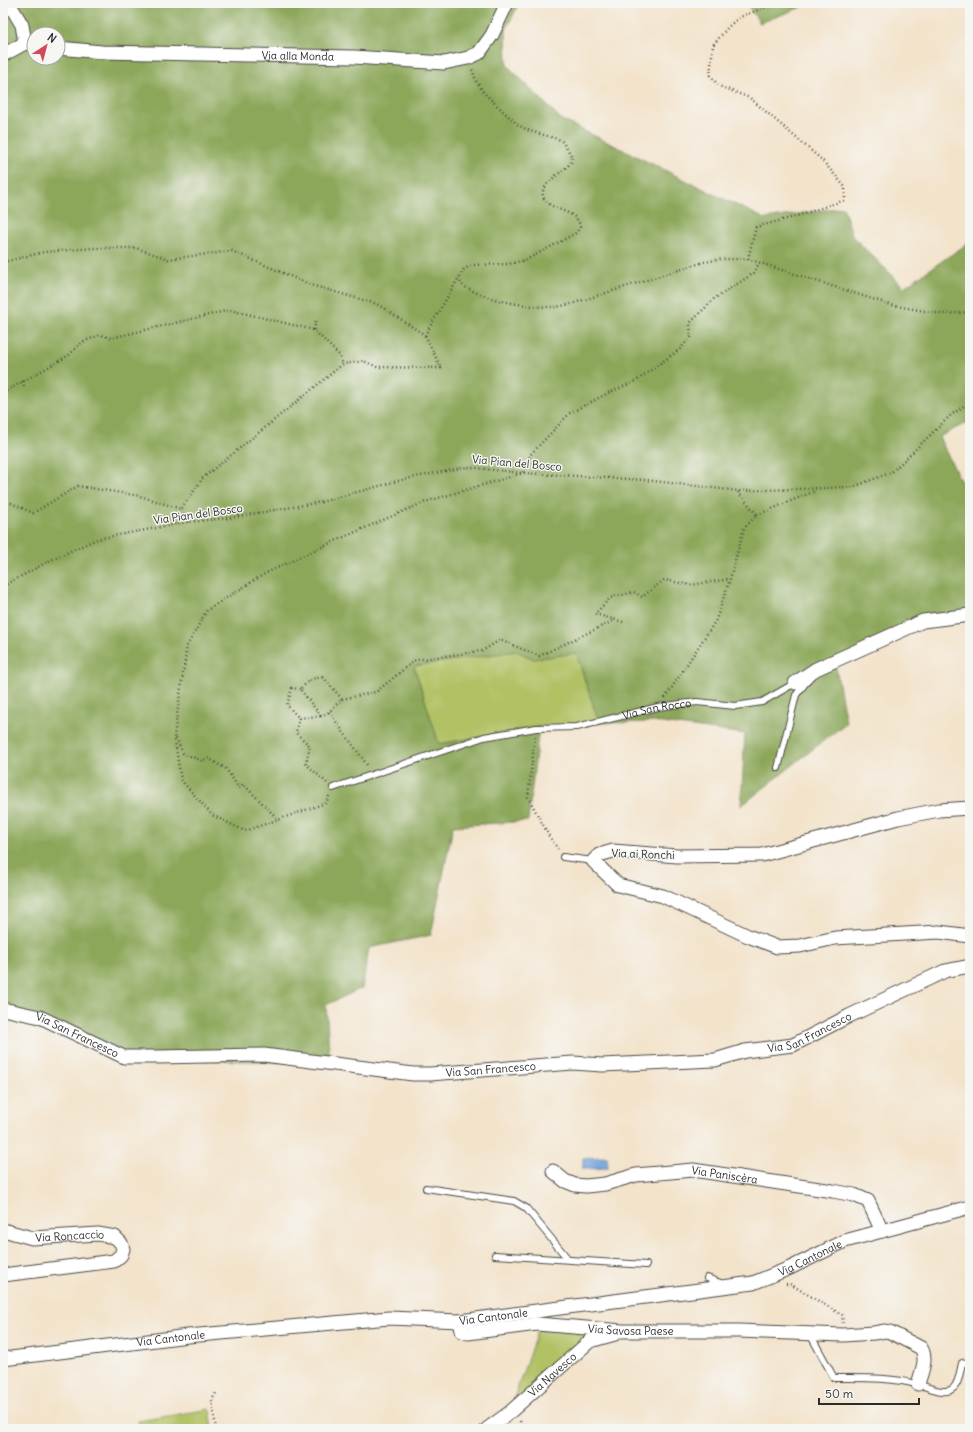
<svg xmlns="http://www.w3.org/2000/svg" width="973" height="1432" font-family="Delius,sans-serif">
<style>
.green{fill:#b1c164;stroke:#6e7648}
.forest{fill:#8ca75a;stroke:#5c6942;fill-rule:evenodd}
.water{fill:#73a2dc;stroke:#4f6684}
.lines{fill:none;stroke-linecap:round;stroke-linejoin:round}
.service-casing{stroke:#494743;stroke-width:8}
.minor-casing{stroke:#494743;stroke-width:15}
.path{stroke:#494743;stroke-width:2.5;stroke-dasharray:1 3;stroke-linecap:butt}
.service{stroke:#fff;stroke-width:6}
.minor{stroke:#fff;stroke-width:13}
.labels{text-anchor:middle;dominant-baseline:central;stroke-width:3;stroke-linejoin:round;paint-order:stroke}
.street-label{font-size:11px;fill:#2b2b2b;stroke:#f6f6f2}
</style>
<rect width="100%" height="100%" fill="#f6f6f2"/>
<filter id="ink" filterUnits="userSpaceOnUse"><feTurbulence type="fractalNoise" baseFrequency=".025" numOctaves="2"/><feDisplacementMap in="SourceGraphic" scale="8" xChannelSelector="R" yChannelSelector="G"/><feConvolveMatrix kernelMatrix="1 2 1 2 8 2 1 2 1" color-interpolation-filters="sRGB"/></filter>
<filter id="wash" filterUnits="userSpaceOnUse"><feTurbulence type="fractalNoise" baseFrequency=".012" numOctaves="4" result="noise"/><feDisplacementMap in="SourceGraphic" scale="16" xChannelSelector="R" yChannelSelector="G"/><feGaussianBlur stdDeviation="0.9" result="paint"/><feColorMatrix in="noise" values="0 0 0 0 0 0 0 0 0 0 0 0 0 0 0 0 0 1.4 0 .05"/><feComposite in="paint" operator="in"/></filter>
<g filter="url(#wash)">
<rect width="100%" height="100%" fill="#f3e3cb"/>
<path class="green" d="M516,651L534,659L576,653L599,723L539,727L439,744L414,666Z
M538,1329L587,1332L586,1341L512,1404Z
M210,1409L213,1429H140L138,1421Z"/>
<path class="forest" d="M3,3H519L506,30L507,65L562,120L765,219L843,207L853,237L904,287L970,242V421L939,437L970,500V615L923,621L835,662L846,723L741,806L745,734L655,722L599,723L576,653L534,659L516,651L414,666L439,744L539,727L528,821L453,826L431,935L369,948L362,988L326,1005L330,1064L124,1057L3,1009ZM34,34H58V58H34Z
M746,3H812L760,23Z"/>
<path class="water" d="M607,1157L608,1168L583,1169V1158Z"/>
</g>
<g filter="url(#ink)">
<g class="lines">
<g class="service-casing">
<g id="service">
<path d="M778,768L796,695L808,680"/>
<path id="s1" d="M333,788L484,737L536,728L577,727L658,707L697,702L735,706L762,702L795,683"/>
<path d="M563,857L593,861"/>
<path d="M426,1188L514,1201L526,1208L568,1259"/>
<path d="M495,1255L646,1265"/>
<path d="M707,1278L723,1284"/>
<path d="M810,1334L834,1378C862,1378 892,1377 920,1385C928,1387 945,1395 952,1389C959,1385 960,1371 962,1363L970,1362"/>
</g>
</g>
<g class="minor-casing">
<g id="minor">
<path d="M9,3L22,25L25,43"/>
<path id="s2" d="M58,48L102,52L354,57L444,63L468,58L479,53L492,35L507,3"/>
<path d="M3,55L25,43L34,44"/>
<path d="M795,683L816,669L923,621L970,615"/>
<path d="M970,808L939,810L898,818L762,855L677,856L613,851L599,855L593,861L618,885L663,896L748,936L777,947L800,946L835,938L939,932L970,936"/>
<path id="s3" d="M3,1009L40,1017L124,1057H156L264,1055L413,1074H430L573,1063L602,1065L715,1060L745,1051L793,1045L849,1016L945,971L970,966"/>
<path id="s4" d="M553,1171L565,1181L575,1185L586,1186L605,1184L636,1175L693,1170L833,1191L854,1195L868,1201L882,1231"/>
<path id="s5" d="M3,1230L32,1238L98,1234L115,1237L121,1243L123,1249L121,1255L114,1261L3,1275"/>
<path id="s6" d="M460,1321L462,1331L468,1333L537,1324L623,1331H739L843,1335L874,1333L885,1331L890,1332L921,1348C928,1359 921,1373 918,1384"/>
<path id="s7" d="M3,1359L188,1336L389,1318L460,1321L753,1283L790,1268L845,1241L970,1207"/>
<path id="s8" d="M487,1429L509,1413L590,1341L615,1334"/>
</g>
</g>
<path class="path" d="M748,259L756,227L794,217L845,200V187L822,160L750,98L719,86L710,75L713,45L729,26L740,17L776,3
M3,262L44,252L94,248H136L168,259L232,251L311,285L377,304L425,335L464,269L473,265L508,264L526,260L576,233L580,227C578,210 554,212 545,200C534,186 565,172 571,162C571,161 572,157 572,156L561,140L530,131L518,125L485,94L476,81L472,69
M459,278L461,284C482,300 526,307 552,307C558,307 565,305 571,304L704,262L722,259H748L891,305L941,314L970,312
M314,330L316,319
M23,381L24,387
M3,393L69,355L82,342L100,335L111,338L230,310L314,330L339,355L343,364
M738,492L757,515
M3,504L11,503L33,513L78,486L140,496L181,509
M188,522L181,509L203,478L343,364L364,361L377,367L441,368L425,335
M3,586L49,561L97,539L188,522L229,518L321,502L405,479L467,467L523,473L645,480L738,491L853,487L892,472L951,415L970,402
M623,622L595,614L610,598L634,592L642,597L664,580L691,585L730,579
M323,677L342,699L329,712L321,716L300,689L311,679Z
M300,689L292,688L287,705L299,718L321,716
M665,698L716,620L730,579L744,528L757,515L815,491
M342,699L376,692L415,660L482,651L500,640L539,656L615,620
M329,712L368,766
M299,718L296,733L310,746L306,764L327,783
M535,737L528,797L549,836L558,849
M176,738L183,753L202,761L208,758L226,769L239,788L243,784L279,820
M329,796L326,803L245,831L212,815L181,780L174,736L187,646L207,610L266,573L339,539L425,502L523,473L530,455L570,413L608,393L636,381L680,349L691,337L690,323L714,299L754,273L759,263
M786,1284H790L842,1315L843,1323
M520,1421L522,1429
M216,1429L212,1400L217,1391"/>
<use href="#service" class="service"/>
<use href="#minor" class="minor"/>
</g>
</g>
<g class="labels">
<g class="street-label">
<text stroke="none"><textPath href="#s2" startOffset="240">Via alla Monda</textPath></text>
<text transform="translate(517 463) rotate(5)">Via Pian del Bosco</text>
<text transform="translate(198 514) rotate(-8)">Via Pian del Bosco</text>
<text stroke="none"><textPath href="#s1" startOffset="335">Via San Rocco</textPath></text>
<text transform="translate(643 854) rotate(2)">Via ai Ronchi</text>
<text stroke="none"><textPath href="#s3" startOffset="823">Via San Francesco</textPath></text>
<text stroke="none"><textPath href="#s3" startOffset="79">Via San Francesco</textPath></text>
<text stroke="none"><textPath href="#s3" startOffset="499">Via San Francesco</textPath></text>
<text stroke="none"><textPath href="#s4" startOffset="178">Via Paniscèra</textPath></text>
<text stroke="none"><textPath href="#s5" startOffset="68">Via Roncaccio</textPath></text>
<text stroke="none"><textPath href="#s7" startOffset="817">Via Cantonale</textPath></text>
<text stroke="none"><textPath href="#s7" startOffset="493">Via Cantonale</textPath></text>
<text stroke="none"><textPath href="#s6" startOffset="180">Via Savosa Paese</textPath></text>
<text stroke="none"><textPath href="#s7" startOffset="169">Via Cantonale</textPath></text>
<text stroke="none"><textPath href="#s8" startOffset="85">Via Navesco</textPath></text>
</g>
</g>
<rect width="973" height="1432" fill="none" stroke="#f6f6f2" stroke-width="16"/>
<g transform="translate(46 46) rotate(36)"><circle r="19" fill="#f6f6f2" stroke="#a5a5a2"/>
<path d="M0-3L7 15L0 10L-7 15Z" fill="#d1495b"/>
<text y="-6" font-size="11" font-weight="bold" text-anchor="middle" fill="#2b2b2b">N</text>
</g>
<path d="M819 1398v6h100v-6" fill="none" stroke="#2b2b2b" stroke-width="2"/>
<text x="825" y="1398" font-size="12" fill="#2b2b2b" stroke="#f6f6f2" stroke-width="3" paint-order="stroke">50 m</text>
</svg>
